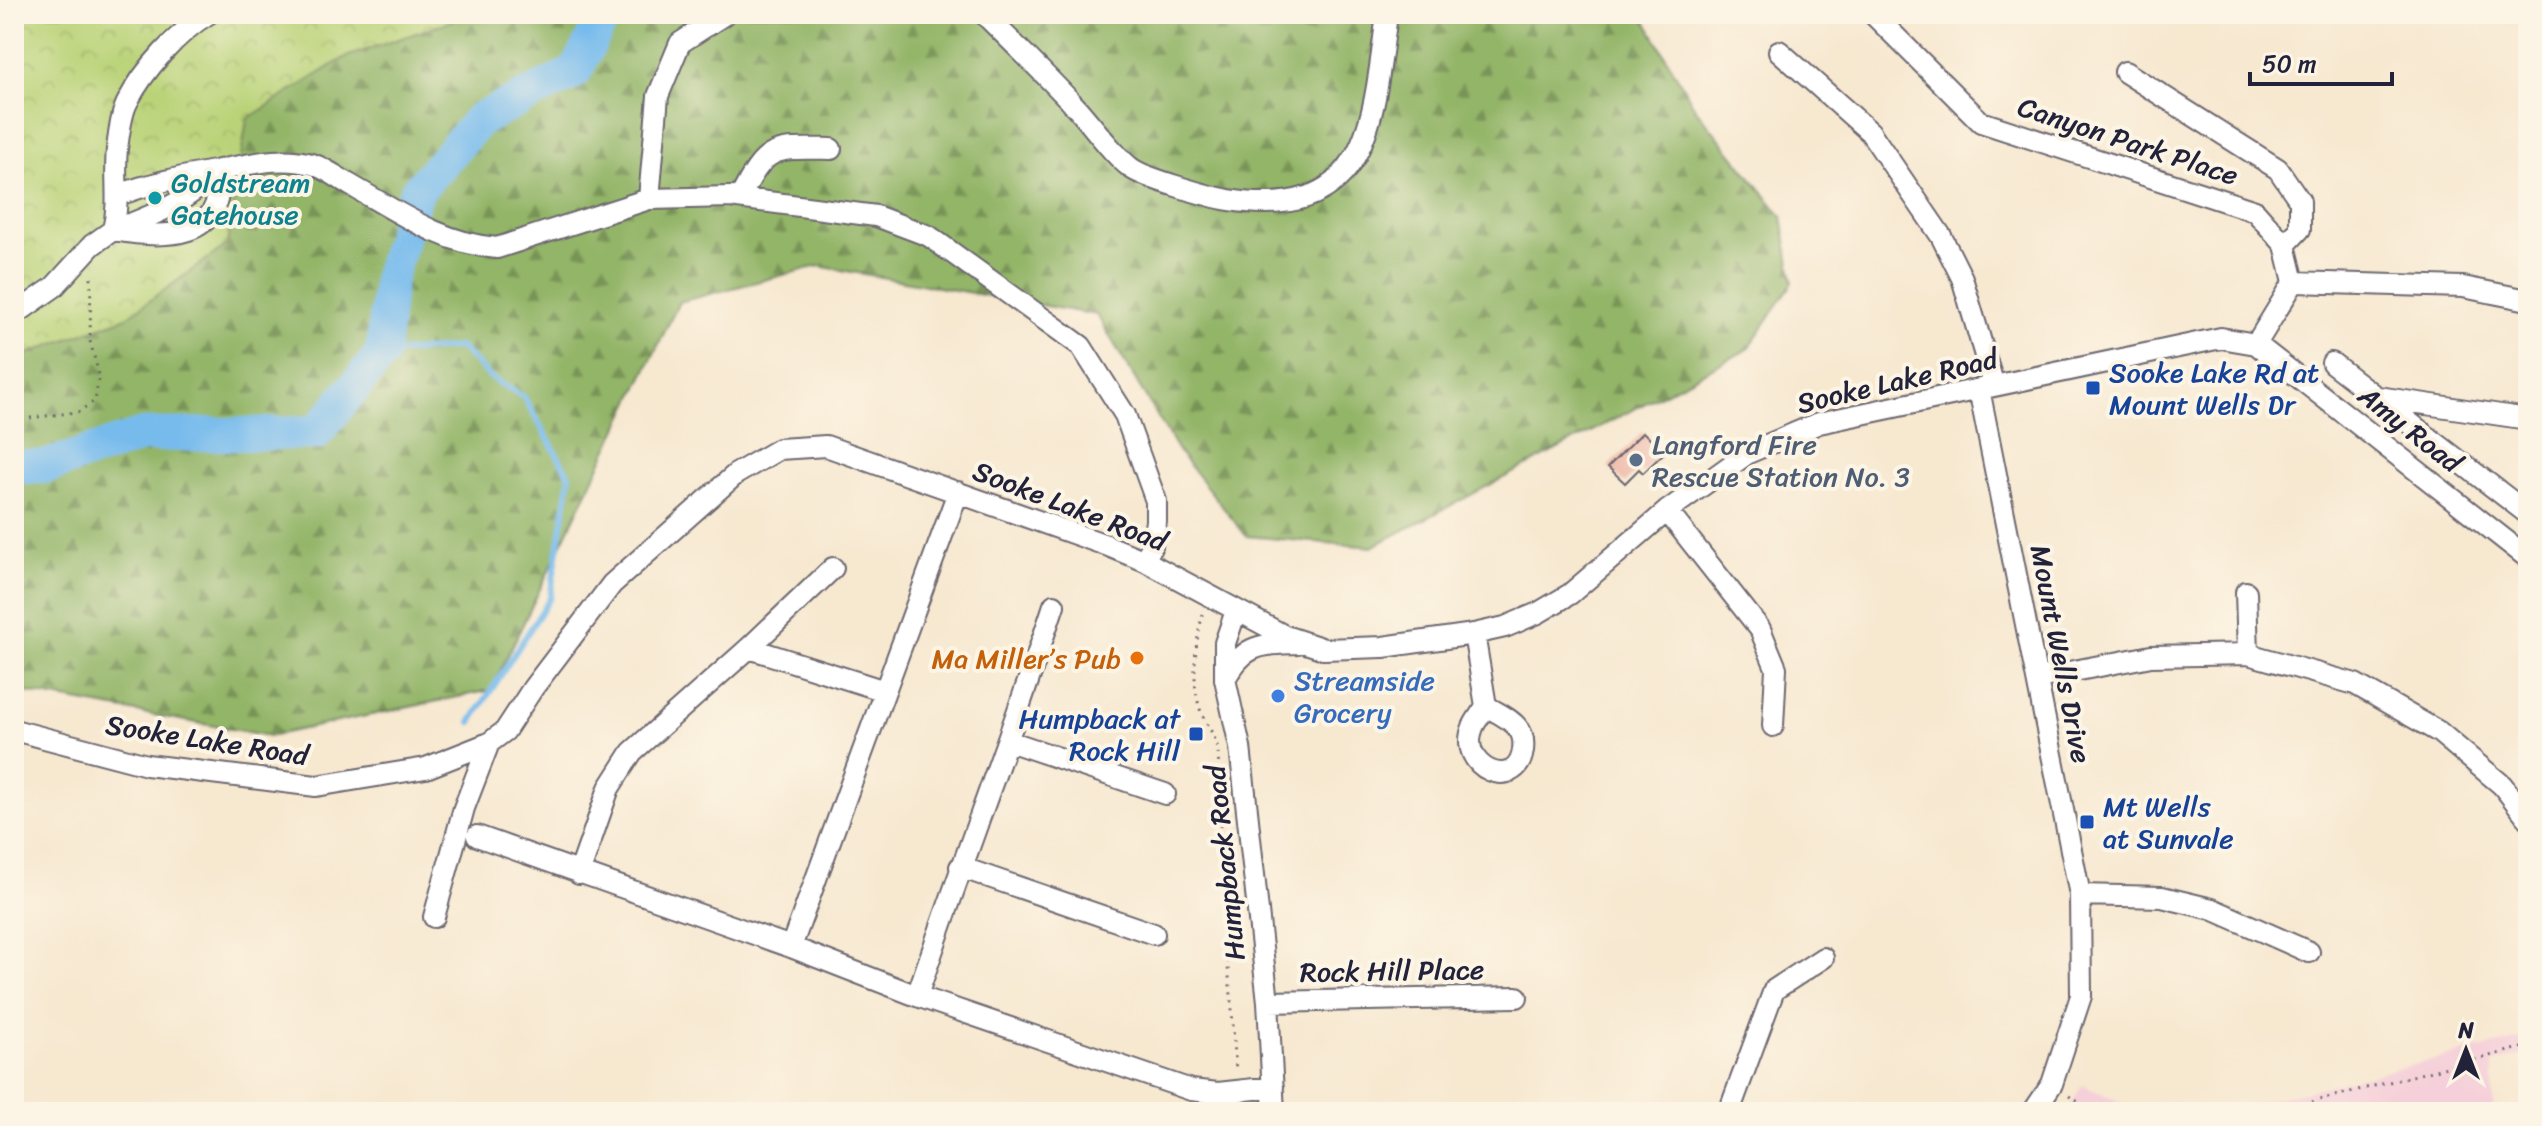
<svg xmlns="http://www.w3.org/2000/svg" width="2542" height="1126" font-family="Sriracha,sans-serif">
<style>
.built{fill:#f5cfd9}
.forest{fill:url(#forest-firs);stroke:#5a6c52;stroke-width:2}
.park{fill:url(#park-crowns);stroke:#6e7a5a;stroke-width:2}
.lines{fill:none;stroke-linecap:round;stroke-linejoin:round}
.stream{stroke:#77bbed;stroke-width:6}
.river{stroke:#77bbed;stroke-width:34}
.building{fill:#edb4a4}
.minor-casing{stroke:#6d676f;stroke-width:24}
.path{stroke:#6d676f;stroke-width:3;stroke-dasharray:2 6;stroke-linecap:butt}
.minor{stroke:#fff;stroke-width:20}
.culture-dot{fill:#0f9aa8;stroke:#fcf5e5;stroke-width:3}
.transit-dot{fill:#1a4fb4;stroke:#fcf5e5;stroke-width:3}
.service-dot{fill:#5c6f8a;stroke:#fcf5e5;stroke-width:3}
.food-dot{fill:#e8710a;stroke:#fcf5e5;stroke-width:3}
.shop-dot{fill:#3f7fe0;stroke:#fcf5e5;stroke-width:3}
.labels{text-anchor:middle;dominant-baseline:central;stroke-width:8;stroke-linejoin:round;paint-order:stroke}
.street-label{font-size:28px;fill:#22223b;stroke:#fcf5e5}
.culture-label{font-size:28px;fill:#0d838f;stroke:#fcf5e5;text-anchor:start}
.transit-label{font-size:28px;fill:#164399;stroke:#fcf5e5;text-anchor:start}
.service-label{font-size:28px;fill:#4e5e75;stroke:#fcf5e5;text-anchor:start}
.food-label{font-size:28px;fill:#c56008;stroke:#fcf5e5;text-anchor:end}
.shop-label{font-size:28px;fill:#366cbe;stroke:#fcf5e5;text-anchor:start}
</style>
<defs>
<pattern id="forest-firs" width="22" height="20" patternUnits="userSpaceOnUse" patternTransform="scale(2)"><rect width="22" height="20" fill="#93b568"/><path d="M5 1l3.5 6h-7zM16 11l3.5 6h-7z" fill="#789357"/></pattern>
<pattern id="park-crowns" width="20" height="18" patternUnits="userSpaceOnUse" patternTransform="scale(2)"><rect width="20" height="18" fill="#bad378"/><path d="M2 6a3 3 0 1 1 6 0M12 15a3 3 0 1 1 6 0" fill="none" stroke="#a0b569"/></pattern>
</defs>
<rect width="100%" height="100%" fill="#fcf5e5"/>
<filter id="ink" filterUnits="userSpaceOnUse"><feTurbulence type="fractalNoise" baseFrequency=".0125" numOctaves="2"/><feDisplacementMap in="SourceGraphic" scale="16" xChannelSelector="R" yChannelSelector="G"/><feConvolveMatrix kernelMatrix="1 2 1 2 8 2 1 2 1" color-interpolation-filters="sRGB"/></filter>
<filter id="wash" filterUnits="userSpaceOnUse"><feTurbulence type="fractalNoise" baseFrequency=".006" numOctaves="4" result="noise"/><feDisplacementMap in="SourceGraphic" scale="32" xChannelSelector="R" yChannelSelector="G"/><feGaussianBlur stdDeviation="1.8" result="paint"/><feColorMatrix in="noise" values="0 0 0 0 0 0 0 0 0 0 0 0 0 0 0 0 0 1.4 0 .05"/><feComposite in="paint" operator="in"/></filter>
<g filter="url(#wash)">
<rect width="100%" height="100%" fill="#f7e8d0"/>
<path class="built" d="M2528,1037V1054L2493,1063V1112H2220Z
M2082,1085L2143,1112H2067Z"/>
<path class="forest" d="M14,14H1642L1694,107L1782,216L1793,282L1748,349L1372,547L1246,536L1178,451L1097,315L818,266L679,302L491,690L270,736L14,690Z"/>
<path class="park" d="M14,14H472L346,57L247,119L227,245L127,317L14,359Z"/>
<g class="lines">
<path class="stream" d="M382,354L460,347L491,378L524,397L570,477L550,598L471,722"/>
<path class="river" d="M14,467H44L143,435L316,433L382,354L390,277L416,192L479,120L575,72L605,14"/>
</g>
<g id="blocks">
<path class="building" d="M1643,432L1664,453L1643,473L1639,469L1625,483L1608,467Z"/>
</g>
</g>
<g filter="url(#ink)">
<use href="#blocks" fill-opacity="0" stroke="#6d676f" stroke-width="2"/>
<g class="lines">
<g class="minor-casing">
<path id="minor" d="M984,14C1014,44 1045,74 1074,105C1091,123 1112,154 1131,168C1144,178 1211,197 1229,200C1370,222 1373,121 1387,14
M1873,14L1981,122L2255,211L2285,245L2294,282L2256,344
M1779,51L1870,132L1941,236L1962,278L1994,386
M2125,72L2278,169L2300,201V229L2285,245
M118,195C154,182 182,177 219,170C251,164 282,155 315,165C328,170 340,179 352,186C398,212 443,244 497,248L649,199L730,197L876,216L929,236L1081,346L1125,415L1156,501V521L1152,545L1145,561
M740,198C766,145 774,148 831,149
M649,199L658,96L680,43L725,14
M113,230C164,239 227,241 218,171
M115,230C159,213 183,204 218,171
M2294,282L2463,287L2528,300
M14,315L54,287L92,245L113,230C120,203 114,177 117,149C119,135 121,113 128,101C143,71 179,31 208,14
M2332,363L2528,514
M1979,389L2080,895L2081,996L2052,1084L2033,1112
M2378,397L2528,419
M1667,511L1760,629L1776,668L1773,726
M2246,592L2248,654
M1236,611L1225,643V679L1240,747L1268,1002L1274,1112
M1474,634L1486,706C1482,713 1476,720 1473,727C1456,768 1518,794 1523,750C1524,742 1523,733 1517,727C1510,718 1496,712 1486,706
M749,648L885,691
M2038,678L2151,656L2248,654L2355,684L2439,732L2502,785L2528,818
M1225,679C1245,643 1260,645 1298,643
M14,730L147,765L316,786L426,768L489,743L505,731L533,688L612,584L736,474L779,449L826,446L1106,545L1145,561L1285,636L1324,649L1383,647L1474,634L1505,627L1538,613L1570,594L1667,511L1748,453L1819,423L2221,338L2256,344L2528,558
M1009,741L1165,794
M477,836L791,947L917,996L1191,1090L1218,1093L1273,1087
M960,867L1154,934
M579,874L609,788L632,752L749,648L833,568
M2080,895L2162,897L2212,909L2309,952
M434,917L464,808L489,743
M791,947L958,492
M917,996C961,865 1011,736 1054,605
M1268,1002L1517,997
M1729,1112L1774,990L1823,958"/>
</g>
<path class="path" d="M14,420L78,412L95,401L99,375L90,341L91,277
M1203,614C1195,641 1191,681 1200,709C1205,724 1216,735 1218,750L1226,949L1231,995L1236,1072
M2069,1096L2094,1112
M2273,1112L2528,1046"/>
<use href="#minor" class="minor"/>
</g>
</g>
<circle class="culture-dot" cx="155" cy="198" r="8"/>
<g class="transit-dot">
<rect x="2085" y="380" width="16" height="16" rx="4"/>
<rect x="1188" y="726" width="16" height="16" rx="4"/>
<rect x="2079" y="814" width="16" height="16" rx="4"/>
</g>
<circle class="service-dot" cx="1636" cy="460" r="8"/>
<circle class="food-dot" cx="1137" cy="658" r="8"/>
<circle class="shop-dot" cx="1278" cy="696" r="8"/>
<g class="labels">
<g class="street-label">
<text transform="translate(2128 141) rotate(18)">Canyon Park Place</text>
<text transform="translate(1897 381) rotate(-13)">Sooke Lake Road</text>
<text transform="translate(2410 429) rotate(38)">Amy Road</text>
<text transform="translate(1070 506) rotate(21)">Sooke Lake Road</text>
<text transform="translate(2061 654) rotate(79)">Mount Wells Drive</text>
<text transform="translate(207 740) rotate(9)">Sooke Lake Road</text>
<text transform="translate(1225 863) rotate(-96)">Humpback Road</text>
<text transform="translate(1392 971) rotate(-1)">Rock Hill Place</text>
</g>
<g class="culture-label">
<text x="171" y="182">Goldstream<tspan x="171" dy="32">Gatehouse</tspan></text>
</g>
<g class="transit-label">
<text x="2109" y="372">Sooke Lake Rd at<tspan x="2109" dy="32">Mount Wells Dr</tspan></text>
<text x="1180" y="718" text-anchor="end">Humpback at<tspan x="1180" dy="32">Rock Hill</tspan></text>
<text x="2103" y="806">Mt Wells<tspan x="2103" dy="32">at Sunvale</tspan></text>
</g>
<g class="service-label">
<text x="1652" y="444">Langford Fire<tspan x="1652" dy="32">Rescue Station No. 3</tspan></text>
</g>
<g class="food-label">
<text x="1121" y="658">Ma Miller’s Pub</text>
</g>
<g class="shop-label">
<text x="1294" y="680">Streamside<tspan x="1294" dy="32">Grocery</tspan></text>
</g>
</g>
<rect width="2542" height="1126" fill="none" stroke="#fcf5e5" stroke-width="48"/>
<g transform="translate(2466 1050)" stroke="#fcf5e5" stroke-width="6" paint-order="stroke">
<path d="M0-6L14 30L0 20L-14 30Z" fill="#22223b"/>
<text y="-12" font-size="22" font-weight="bold" text-anchor="middle" fill="#22223b">N</text>
</g>
<path d="M2250 72v12h142v-12" fill="none" stroke="#22223b" stroke-width="4"/>
<text x="2262" y="72" font-size="24" fill="#22223b" stroke="#fcf5e5" stroke-width="6" paint-order="stroke">50 m</text>
</svg>
